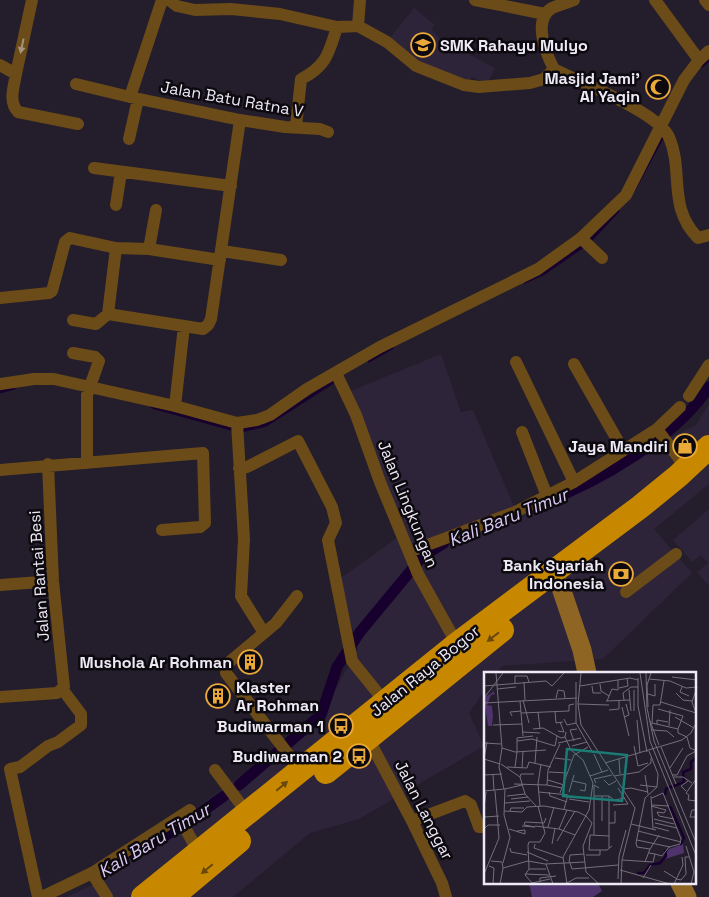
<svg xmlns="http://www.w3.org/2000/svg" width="709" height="897" font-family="'Space Grotesk',sans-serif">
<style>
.built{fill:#2d2439}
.green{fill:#4e336c}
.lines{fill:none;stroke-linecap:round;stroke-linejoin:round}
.stream{stroke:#18002e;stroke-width:3}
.canal{stroke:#18002e;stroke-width:11}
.street{stroke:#6b4b17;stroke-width:12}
.secondary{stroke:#8e6523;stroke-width:19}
.highway{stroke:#c78800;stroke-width:24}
.oneway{fill:#a6937b}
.oneway2{fill:#6a4808}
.labels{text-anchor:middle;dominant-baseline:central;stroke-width:5;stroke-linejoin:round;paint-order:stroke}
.poi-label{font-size:16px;font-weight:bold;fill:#eeeaf5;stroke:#0c090f;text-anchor:end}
.street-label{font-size:16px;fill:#eeeaf5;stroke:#0c090f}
.water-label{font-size:18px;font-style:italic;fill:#dac9f2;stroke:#0c090f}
.inset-river{fill:none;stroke:#18002e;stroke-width:2.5}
.inset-road{fill:none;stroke:#756f7c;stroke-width:1}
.view{fill:#1a7c75;fill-opacity:0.15;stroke:#1a7c75;stroke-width:2.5}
.inset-edge{fill:none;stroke:#eeeaf5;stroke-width:2.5}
</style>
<rect width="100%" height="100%" fill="#241d2c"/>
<path class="built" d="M414,8L435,25L431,29L440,39L495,68L487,84L472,77L468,84L417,63L388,40Z
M441,354L461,412L473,410L516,511L696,425L709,404V484L654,529L692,573L603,659L502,666L497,673H485V690L469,713L484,746L359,819L310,833L233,897H66L98,882L321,715L358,649L339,579L401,535L348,392Z
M709,509V586L697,572L708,563L701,555L692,562L673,540Z"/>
<path class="green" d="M529,883H598L602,891L593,897H532Z"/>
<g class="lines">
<path class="stream" d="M702,66L709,60
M634,190L663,136
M590,241L618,211
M525,282L543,274L585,245
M369,361L392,348
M0,392L14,388
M152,407L235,430
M241,431L266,425L335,381"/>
<path class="canal" d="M542,503C599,482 675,438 709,387
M239,785L321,715L337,667L360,632L423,556L444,543
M133,854L182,826L224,796"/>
<path class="street" d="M169,0L177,6L195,10L231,9L280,14L337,27L358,26L387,42L416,66L464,85L479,87L530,83L544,79L554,69
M475,0L545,14
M655,0L699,60
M705,0L709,5
M358,26L360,0
M0,65L16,74L32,0
M554,69C580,83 657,111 669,137C684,171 667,207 698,238L709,235
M554,69C546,54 532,20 552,8C558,5 567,3 574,0
M16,74C14,87 8,101 18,112L78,124
M76,84L130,97L240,120L285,127L320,129L328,132
M130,97L162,0
M296,126L301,79C327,66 329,52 337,27
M129,139L138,99
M94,168L231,186
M116,205L121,172
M581,238L602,258
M116,248L108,314L203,329L208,325L211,319L240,120
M149,249L156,210
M222,251L281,260
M0,298L49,293L52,291L65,242L70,238L116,248L149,249L220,260
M73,320L96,324L108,314
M73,353L95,357L99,361L87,395V463
M516,362L574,482
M574,364L623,450
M336,373L356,415L380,482L418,574L457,644
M0,384L34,379H54L175,406L237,423L257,420L270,415L307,389L380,347L538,269L581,238L626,195L684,80L699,60L709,51
M689,396L709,365
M175,406L184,326
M237,423L244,539L241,596L264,633
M657,429L686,468
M522,432L547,496
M239,468L247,467L298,441L332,507L336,523L328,540L352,661L385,702
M0,470L203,453L205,523L200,527L162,530
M409,552L515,512L574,482L657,429L680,407
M0,585L53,581
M626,592L676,554
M297,596L276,623L227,664L226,673L301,771
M0,697L57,693L64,687L53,581L48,464
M368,738L412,821L442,883L446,897
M215,770L248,814
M180,819L199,853
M412,821L465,801L471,805L479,827H485
M92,873L107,897
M38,897L10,769L20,767L48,746L58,742L81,725V714L63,690
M42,897L92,873L190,810"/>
<path class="secondary" d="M560,585L582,650L587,673
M680,883L687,897"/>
<path class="highway" d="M326,772L502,630
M143,897L457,644L640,507L678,476L709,447
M172,897L239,841"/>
</g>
<defs><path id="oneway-solid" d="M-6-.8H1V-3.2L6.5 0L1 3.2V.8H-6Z" transform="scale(1.25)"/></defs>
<use class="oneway" href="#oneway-solid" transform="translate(22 46) rotate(102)"/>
<g class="oneway2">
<use href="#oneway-solid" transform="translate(493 637) rotate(142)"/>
<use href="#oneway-solid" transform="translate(282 786) rotate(-40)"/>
<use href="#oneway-solid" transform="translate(207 869) rotate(140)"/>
</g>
<defs>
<g id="school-ring" transform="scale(1.25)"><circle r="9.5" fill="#0c090f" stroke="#eba93a" stroke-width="1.5"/><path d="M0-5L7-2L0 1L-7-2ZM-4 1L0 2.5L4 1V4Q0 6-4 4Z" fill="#eba93a"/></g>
<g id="mosque-ring" transform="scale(1.25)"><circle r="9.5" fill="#0c090f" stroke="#eba93a" stroke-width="1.5"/><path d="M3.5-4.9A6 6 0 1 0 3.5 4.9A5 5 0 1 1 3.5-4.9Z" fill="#eba93a"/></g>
<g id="shop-ring" transform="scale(1.25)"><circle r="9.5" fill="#0c090f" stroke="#eba93a" stroke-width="1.5"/><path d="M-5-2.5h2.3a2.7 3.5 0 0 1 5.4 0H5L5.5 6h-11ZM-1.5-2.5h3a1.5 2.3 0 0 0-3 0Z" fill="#eba93a"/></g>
<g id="bank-ring" transform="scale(1.25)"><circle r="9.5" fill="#0c090f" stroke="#eba93a" stroke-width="1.5"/><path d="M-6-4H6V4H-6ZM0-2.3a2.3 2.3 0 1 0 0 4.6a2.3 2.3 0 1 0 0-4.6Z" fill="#eba93a"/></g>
<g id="building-ring" transform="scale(1.25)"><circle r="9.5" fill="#0c090f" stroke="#eba93a" stroke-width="1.5"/><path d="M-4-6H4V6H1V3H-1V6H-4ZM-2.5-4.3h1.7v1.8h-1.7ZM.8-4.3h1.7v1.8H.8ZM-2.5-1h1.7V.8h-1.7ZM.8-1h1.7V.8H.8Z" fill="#eba93a"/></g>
<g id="bus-ring" transform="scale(1.25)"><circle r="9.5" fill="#0c090f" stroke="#eba93a" stroke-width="1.5"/><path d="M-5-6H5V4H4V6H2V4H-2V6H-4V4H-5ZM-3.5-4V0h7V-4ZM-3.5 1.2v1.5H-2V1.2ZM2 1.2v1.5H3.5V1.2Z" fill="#eba93a"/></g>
</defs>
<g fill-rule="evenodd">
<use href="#school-ring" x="423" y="45"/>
<use href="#mosque-ring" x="658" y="87"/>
<use href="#shop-ring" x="685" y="446"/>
<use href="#bank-ring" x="621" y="574"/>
<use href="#building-ring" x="250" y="662"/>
<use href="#building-ring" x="218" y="696"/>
<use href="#bus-ring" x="341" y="726"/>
<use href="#bus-ring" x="359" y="756"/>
</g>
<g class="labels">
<g class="poi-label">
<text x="440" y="45" text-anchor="start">SMK Rahayu Mulyo</text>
<text x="640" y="78">Masjid Jami'<tspan x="640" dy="18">Al Yaqin</tspan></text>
<text x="668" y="446">Jaya Mandiri</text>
<text x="604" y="565">Bank Syariah<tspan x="604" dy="18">Indonesia</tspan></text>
<text x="232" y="662">Mushola Ar Rohman</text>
<text x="236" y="687" text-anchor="start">Klaster<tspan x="236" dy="18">Ar Rohman</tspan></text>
<text x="324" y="726">Budiwarman 1</text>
<text x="342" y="756">Budiwarman 2</text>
</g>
<g class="street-label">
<text transform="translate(232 99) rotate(10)">Jalan Batu Ratna V</text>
<text transform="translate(408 504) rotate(68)">Jalan Lingkungan</text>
<text transform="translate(39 576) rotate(-94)">Jalan Rantai Besi</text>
<text transform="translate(425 671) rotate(-39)">Jalan Raya Bogor</text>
<text transform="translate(424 810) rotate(63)">Jalan Langgar</text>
</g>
<g class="water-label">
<text transform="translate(508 517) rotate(-22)">Kali Baru Timur</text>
<text transform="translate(154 840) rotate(-31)">Kali Baru Timur</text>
</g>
</g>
<g transform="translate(484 672)">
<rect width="212" height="212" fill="#241d2c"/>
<path d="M8,17L11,22L7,23L3,33L8,34L9,44L8,54H4L0,26L9,20ZM199,172L200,181L178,188L185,177Z" fill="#4e336c"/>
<path class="inset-river" d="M181,123L182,117L200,110L199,100L207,97V90L213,85M186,134L200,166L196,173M153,201H160L166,193L176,191L182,184L181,178"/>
<path class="inset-road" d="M97,1L94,32L97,53L151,136L138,188L137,212M156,1L166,69L213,186M162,1L163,36L170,69L213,173M188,5L213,8M154,6V34L163,80M165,7L186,9L202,16L213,15M40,10L41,28M92,10V51L109,81M31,11V4H43L45,10M116,12L117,19L125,24M0,14L62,9L68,14M68,14L80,1M96,14L146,6L154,8M108,14L109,21H117M198,15L196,20L205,24M135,16L144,14L143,6M13,17L32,15M145,18L147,39M150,18V39M192,21L199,28L208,29M164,22L171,24V12M0,26L19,1M72,26L74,18L80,19L81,26M39,28L45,51M140,28L139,21L147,15H154M36,29L39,64M122,29L146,28M123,29L128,17L134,18V8M177,30L212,41M0,31L93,26M94,32L125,33M138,35L145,64M164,35L163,13L167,1M174,37L199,44L194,57M125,38L135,37V29M71,39L72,51L79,50M54,40L56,57M37,41L85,39V33L90,32M212,41L208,30L213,15M28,44L26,40L37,39M140,45L145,43L142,32M191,45L210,56M80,47L83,53L92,51M153,48L156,81M166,49L175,73M168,51L194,57V61L203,65M168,52L169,33H176L180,9M173,52V48L184,50M9,53L38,52M185,54L186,38M49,57L59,56L77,66L81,65L82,60M168,58L183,59L190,65M74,59L80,60L76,50M39,60L56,61M81,65L87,78L99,88L109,111L105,138L79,185L83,212M203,65L206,76L213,79M33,69L48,67L71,74L73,64M90,69L86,58L93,57M0,71L17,72M74,71L97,66M88,74L103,70M150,74L154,94L164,91M177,75L192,112M18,76L31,80L62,78M33,80V66L49,64M110,82L118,100M71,86L87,88M0,87L3,70M0,87L16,92M135,87L136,102M51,91L53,65M121,91L198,68L207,61L213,49M17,92L36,105L41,122L52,134M23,95L43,96L45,90L67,95M31,95L33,80M38,96L39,80M186,96L199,76M65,100L83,101M9,102L10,119M0,103L18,102M161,103L164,122M188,103H193L203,84L212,79M106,104L124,98M130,104L155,100L167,91V86M36,105L37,102H50M190,105H199L208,111M213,106L202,121L205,123L204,128L213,129M64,108L80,113M120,108L125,113L132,109M89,109L102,112L101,119L96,118M112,111L110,107L128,103M30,112L63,113L64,98L76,72M54,112L56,134M54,112L57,92M63,113L78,116M156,113L173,115M21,117L38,113M139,117L147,116L164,120M0,119L20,117L15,95L18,76L12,1M202,119L197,114L204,109M55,120L84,123L80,137M65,120L66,124L83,130M85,120L90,103M76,121L90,83L104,75M23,124L41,122M110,124H125V176M125,124L130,128L141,126M167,124L169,157M168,126L179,121L197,167L196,172L185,175L178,184L171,182M27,127L44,125M85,127L105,130M21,131L46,129M129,133L144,132L134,116M168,133L185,134M167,134L182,138L180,141L173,140L175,144M0,136L2,120M213,138H208L206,145H213M20,139L38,140L43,135L60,134L94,140L102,144L108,151L99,174L102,200L115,212M26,139L27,136H40M175,144L190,147M0,145L15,144M170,147L190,152M118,149V124M41,150L60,151L62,146M125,151H131V139M171,151L193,156M147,152L172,158M38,154L51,155L40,153L41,150M51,154L75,157L91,163M64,155L70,135M170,155L185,159M0,157L4,153H16M25,157L41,162V158L33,159M75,157L83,138M154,159L197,170M110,163V113L115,116M153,168L186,175M73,169L91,139M152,171L161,126L173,115L174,102L165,79M152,171L153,175L166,177L161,190M51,172L50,176L79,186M68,172L71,156M202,174L210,200L207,212M26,176L27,180L43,183M166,177L175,163M105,178L106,163L125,164M105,178H123L128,174M43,180L64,189M102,183H116V178M138,188L169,190L171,182L165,181M7,189L18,190L19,196L44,189L61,192L101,190M19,191L26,165L20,143L21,116M85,191L86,183L100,182M86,191L88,197L134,193M62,192L69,212M5,194L10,196L9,212M45,197H62M136,198L186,212M180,199L193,207M0,202L15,166L11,119M41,202L65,203M159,206L167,193M134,207L135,184L142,158M192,207L197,208L202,202L201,185H205M56,210V206L72,204M48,211L66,207M16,212L19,196M49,212L41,203L45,197L44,173L45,170H56L61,161L54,134M81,212L92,206H105M190,212L199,193L198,185"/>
<path class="view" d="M83,77L143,83L138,129L79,124Z"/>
<rect width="212" height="212" class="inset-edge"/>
</g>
</svg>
